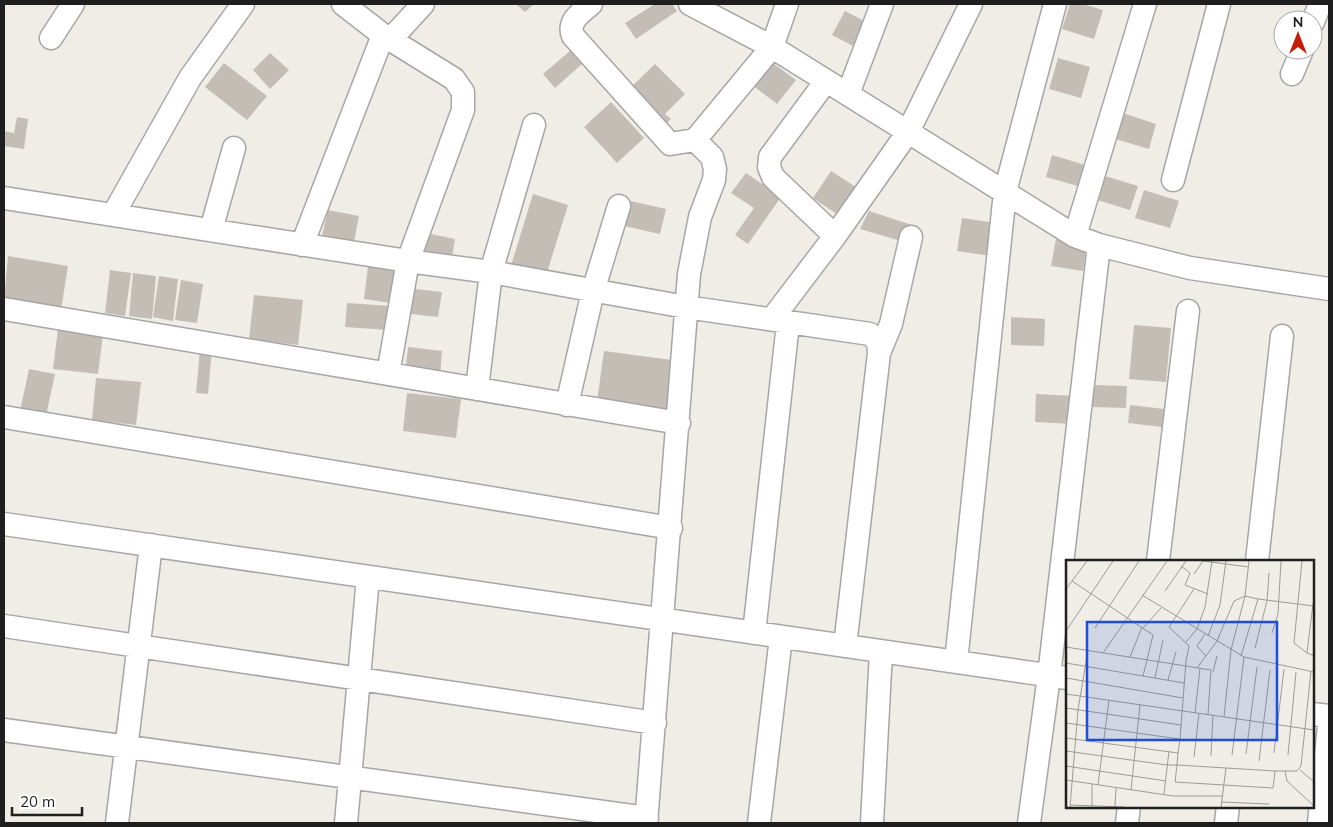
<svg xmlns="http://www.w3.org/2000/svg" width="1333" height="827" font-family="Mulish,sans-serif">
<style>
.building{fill:#c4bdb5}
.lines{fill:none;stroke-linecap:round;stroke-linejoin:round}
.minor-casing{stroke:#a6a6a6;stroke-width:25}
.minor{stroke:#fff;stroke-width:22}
.inset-road{fill:none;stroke:#9c9b96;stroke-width:1}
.view{fill:#1d4ed8;fill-opacity:0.15;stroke:#1d4ed8;stroke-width:2.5}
.inset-edge{fill:none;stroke:#1f1f1f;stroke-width:2.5}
</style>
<rect width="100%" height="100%" fill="#efede5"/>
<path class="building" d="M516,4H534L525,12Z
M655,4H672L677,11L636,39L625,23Z
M1070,4H1083L1103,10L1094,39L1062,29Z
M845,11L870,24L857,48L832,35Z
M570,51L582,64L555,88L543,74Z
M270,53L289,70L270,89L253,70Z
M1058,58L1090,67L1081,98L1049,89Z
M770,61L796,80L777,104L752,85Z
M224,63L267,96L247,120L205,87Z
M655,64L685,94L665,114L671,119L663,127L627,91Z
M611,102L644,138L617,163L584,127Z
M1120,112L1156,124L1149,149L1112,138Z
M17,117L28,119L24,149L4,146V131L14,133Z
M1052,155L1085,165L1078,186L1046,177Z
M831,171L862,191L844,219L813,198Z
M746,173L781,197L748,244L735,235L754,208L731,193Z
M1102,175L1138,186L1130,210L1094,199Z
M1144,190L1179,201L1170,228L1135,218Z
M533,194L568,205L545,279L510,269Z
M626,200L666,209L660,234L620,225Z
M328,210L359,216L354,242L322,236Z
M869,211L912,225L901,241L860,229Z
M962,218L996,223L991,256L957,251Z
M421,232L455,239L451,263L416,256Z
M1056,239L1087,243L1083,271L1051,266Z
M8,256L68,266L61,310L4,301Z
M368,266L396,269L391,303L364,299Z
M110,270L131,273L125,316L105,313Z
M133,273L156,276L152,319L129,316Z
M159,276L178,279L173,321L153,317Z
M181,280L203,284L197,323L175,320Z
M407,288L442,292L438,317L403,313Z
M254,295L303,300L298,345L249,339Z
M347,303L390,306L389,330L345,327Z
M1011,317L1045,319L1044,346L1011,345Z
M1134,325L1171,328L1166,382L1129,379Z
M58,329L103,334L98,374L53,369Z
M408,347L442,351L440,378L405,375Z
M200,349L212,350L208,394L196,393Z
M604,351L679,361L672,411L597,401Z
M29,369L55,374L46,416L20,411Z
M96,378L141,382L136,425L92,420Z
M1093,385L1127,386L1126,408L1093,407Z
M407,393L461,399L456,438L403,431Z
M1036,394L1075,396L1073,424L1035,422Z
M1130,405L1164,409L1162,427L1128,423Z"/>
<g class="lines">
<g class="minor-casing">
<path id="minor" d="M343,4L383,35L454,79L463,92V110L408,261L388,374
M591,4C581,13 567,21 573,36L670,144L695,140L712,157L715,169L714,180L700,217L689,274L646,823
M690,4L772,47L1075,236L1099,245L1049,676L1029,823
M1313,22L1320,4
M51,38L73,4
M390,40L423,4
M1292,74L1302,50
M826,81L770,157L769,167L773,177L835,236
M848,94L882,4
M695,140L772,47L787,4
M1173,180L1219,4
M4,198L408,261L491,272L686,307L870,334L878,342L879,353L845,646
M113,215L190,78L243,4
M211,230L234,148
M1075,236L1145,4
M302,245L383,35
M1099,245L1190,268L1329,289
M4,309L679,423
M772,319L835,236L908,132L971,4
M879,353L891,324L911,237
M477,389L491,272L534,125
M567,405L593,291L619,206
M4,417L671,528
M4,524L1067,678
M1158,561L1188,311
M1257,561L1282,336
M4,626L655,723
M754,633L788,323
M956,662L1005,192L1055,4
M1312,714L1329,716
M4,730L647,818
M117,823L151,545
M346,823L368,577
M759,823L781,637
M872,823L881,651
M1127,823L1129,806
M1226,823L1228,806
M1319,823L1329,726"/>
</g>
<use href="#minor" class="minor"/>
</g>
<g transform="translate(1066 560)">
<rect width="248" height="248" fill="#efede5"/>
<path class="inset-road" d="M236,1L228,83L241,93M115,6L124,13L119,25L142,34M128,14L137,1L183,7M6,21L87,75L77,116M0,29L21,1M99,31L120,1M76,35L178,97L166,195M247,44L241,93L248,96M29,68L73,1M77,68L95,48M0,71L47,1M206,73L212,54L215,1M139,74L131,86L140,96M142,76L154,45L160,1M120,82L131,69L139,47L146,1M0,87L145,110L142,154M189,88L201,41L203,13M37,93L101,1M175,96L192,39L248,46M64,97L76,67M178,97L248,112M0,103L118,123M131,108L151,81L168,41L179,36L192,39M147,112L151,96M0,118L117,138M89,118L97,80M102,120L110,92M0,134L248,170M0,148L115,165M129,153L134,108M158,157L165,90L179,36L183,1M0,163L113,179M0,178L112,193M0,191L101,205H111L209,211L207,228L109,222L111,205L112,193L114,179L120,101L123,86L103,67L128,29M208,193L218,109M180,194L191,107M222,195L230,112M145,196L147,155M128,197L133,153M193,201L204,110M0,206L100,221M234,210L248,222M209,211H231L235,206L245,111M219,211L221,221L248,246M0,220L107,236H157M32,225L43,140M65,230L74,145M98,234L103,191M156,242L203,244M4,245L58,247M26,246V224M4,247L12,150L22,90M49,247L50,227M155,247L160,208"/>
<path class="view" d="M21,62H211V180H21Z"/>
<rect width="248" height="248" class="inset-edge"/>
</g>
<rect width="1333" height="827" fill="none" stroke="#1f1f1f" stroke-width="10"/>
<g transform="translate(1298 35)"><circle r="24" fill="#ffffff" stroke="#a5a5a5"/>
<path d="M0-4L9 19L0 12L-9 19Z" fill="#c51d08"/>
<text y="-8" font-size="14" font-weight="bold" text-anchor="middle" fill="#1f1f1f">N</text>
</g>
<path d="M12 807v8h70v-8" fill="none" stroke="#1f1f1f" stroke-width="2.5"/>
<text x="20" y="807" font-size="15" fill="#1f1f1f" stroke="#ffffff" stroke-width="4" paint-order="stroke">20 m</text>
</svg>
